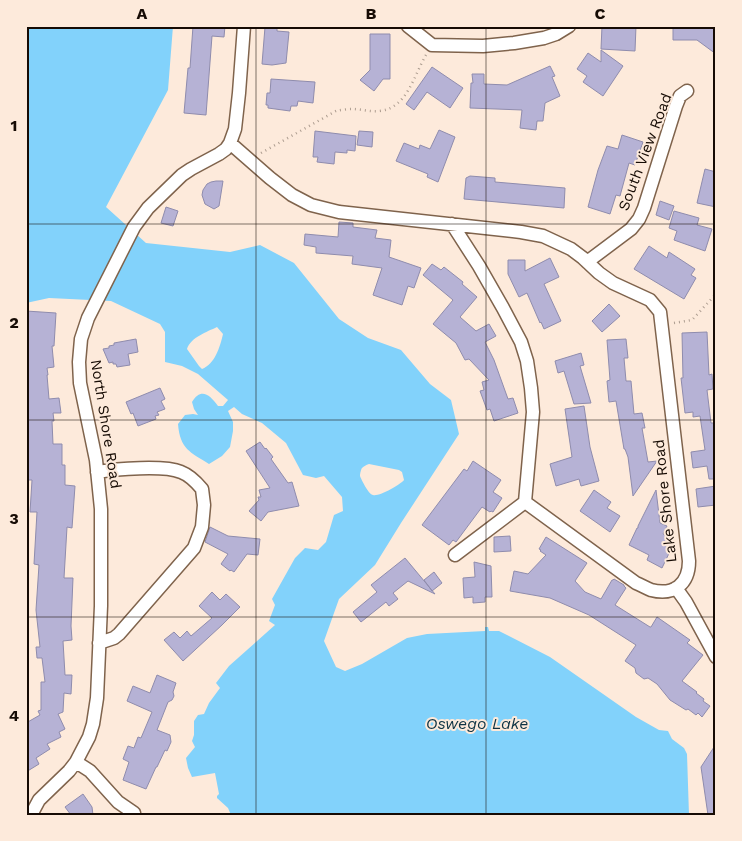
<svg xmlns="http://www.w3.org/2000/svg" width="742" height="841" font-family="'Work Sans',sans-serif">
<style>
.water{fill:#82d2fb;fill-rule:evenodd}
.building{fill:#b6b2d5;stroke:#8f8cad}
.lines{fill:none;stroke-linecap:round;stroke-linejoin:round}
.street-casing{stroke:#7f634c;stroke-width:15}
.path{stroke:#ae9e91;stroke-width:2.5;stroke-dasharray:1 4;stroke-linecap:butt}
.street{stroke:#fff;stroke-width:12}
.grid{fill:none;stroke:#160b04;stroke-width:1;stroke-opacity:0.55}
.labels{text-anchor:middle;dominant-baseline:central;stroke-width:4;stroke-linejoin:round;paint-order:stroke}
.street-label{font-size:15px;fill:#160b04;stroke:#fdeadb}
.water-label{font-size:16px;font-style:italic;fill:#0e3344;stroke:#fdeadb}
.neatline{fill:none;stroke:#160b04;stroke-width:2}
.grid-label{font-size:16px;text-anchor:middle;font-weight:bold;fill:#160b04}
</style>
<rect width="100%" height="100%" fill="#fdeadb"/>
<path class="water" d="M26,26H173L168,90L106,207L146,243L230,252L260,245L294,263L339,319L368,338L401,350L430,384L451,400L459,434L401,523L375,565L339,599L324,641L336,667L345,671L362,664L407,638L427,634L485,631V627H488L489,631H499L550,657L636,717L659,730L668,731L672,739L684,748L687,754L689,815H231L228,808L217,798V796L219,794L215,773L192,777L188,768L186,758L195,747L192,741L194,735V721L198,715L204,714L209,703L220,688L216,683L229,666L275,625L269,621L275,605L272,599L295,558L305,548L318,550L326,542L334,515L343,511L342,497L324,476L316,478L303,475L286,443L262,423L242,414L234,407L228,411L233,422V431L230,447L222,456L209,464C190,452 180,449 178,424L185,415L193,414L198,415L194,409L192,402C201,387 210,395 218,406H223L228,400L198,374L182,366L165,362V332L160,324L111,301L49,298L26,303ZM217,327L223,334C220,347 215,364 202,369L199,366L187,349C191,337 207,332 217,327ZM369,464L399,470L402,472L404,480C400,485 379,497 373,495C369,495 361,479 360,476C360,474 361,469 362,468C364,466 366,465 369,464Z"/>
<path class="building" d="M193,26H225L224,37L212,36L206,115L184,113L188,68H190Z
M602,26H636L635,51L601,49Z
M673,26H716V54L697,40H673Z
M265,27L277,28V31L289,32L286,63L272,65L262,64Z
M370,34H390V79H383L374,91L360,80L370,70Z
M601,50L623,66L603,96L583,82L587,76L577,69L588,53L601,62Z
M550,66L555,76L552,77L560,96L545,103L543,121H537L536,130L520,128L522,110L470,108L471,83H473L472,74H484V84L507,85Z
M432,67L463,88L450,108L427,92L414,110L406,104Z
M271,79L315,82L313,103L298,101L297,106H291L290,111L268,108V105H266L267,93H270Z
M439,130L455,137L438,182L427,177L428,174L396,161L404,143L419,149L420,145L430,149Z
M315,131L356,136L355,151L347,150V153L335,152L334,164L317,162L318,157H313Z
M359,131L373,132L372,147L357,145Z
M622,135L643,142L635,165L629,163L620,196L616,195L610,214L588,207L598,170L607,146L618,149Z
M705,169L716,172V207L697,203Z
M470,176L495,178V182L565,188L564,208L464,199L466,178Z
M216,181H223L219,206L214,209L205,204L202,195L203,190L207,184L211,182Z
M660,201L674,206L669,220L656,215Z
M166,207L178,211L173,226L161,223Z
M674,211L699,218L697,225L712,229L705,251L674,240L677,231L669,228Z
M339,222L353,223V227L377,230L375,238L391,240L389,257L421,268L414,288L408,286L402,305L373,295L382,268L352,264L353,256L316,253V247L304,245L305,234L338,237Z
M649,246L667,258L669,252L695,269L691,275L696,278L684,299L634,269Z
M550,258L559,277L544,284L561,321L544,329L541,322L540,323L527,293L519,297L508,274V260H525V271Z
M432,264L441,270L444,267L463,282L462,284L477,297L460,317L476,331L489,324L496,336L485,342L494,360L508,399L513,398L518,413L494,421L490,409L487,410L480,391L484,390L482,382L489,380L469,359L465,360L456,343L433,324L453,300L423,275Z
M609,304L620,316L602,332L592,321Z
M26,311L56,313L54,346H52L54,367L47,368L48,375H47L49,399L59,398L61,413H53L54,421H52L53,444H62V465H65V485L75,486L72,528L67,527L64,578H73L71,626L72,640L63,641L65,675H72L71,694L64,693L63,712L58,714L65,729L59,732L61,737L47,744L50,749L36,758L39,764L26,772V723L40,715L38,711L41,710V682H45L42,658H37L36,647H40L36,610L39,565L34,564L37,512H30L32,480H28L26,428V423H28L26,399Z
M707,332L709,375L712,374L713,389L707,390L711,423H716V479H709L707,466L693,468L691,452L705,450L700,416L693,417V412L685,413L681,378H683L682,333Z
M136,339L138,352L128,354L130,365L117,367L116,364H113V362L109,363L103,349L109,348V346L114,345V343Z
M626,339L628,358H624L626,381H631L634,414L642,413L645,428H642L648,462L657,461L633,496L628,457L625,449H624L616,401L609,402L607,381L610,380L607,340Z
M581,353L584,365L580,366L591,403L574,404L564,371L558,373L555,361Z
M160,388L165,399L161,401L165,409L157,412L159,415L155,416L156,419L138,426L133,413L131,414L126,402Z
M584,406L590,447L599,481L581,486L579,479L556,486L550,464L572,457L565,409Z
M260,442L265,449L266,448L273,457L271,459L288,483L292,482L299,506L268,512L261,521L249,511L259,500L258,497H261L259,490L270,488L246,451Z
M473,461L501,480L493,492L502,498L493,512L491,511L490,512L482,507L456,542L453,540L449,545L422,525L464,469L467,471Z
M716,486V505L698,507L696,489Z
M594,490L611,502L607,508L620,516L610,532L580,511Z
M656,490L660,523L667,526L663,534L670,537L667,542L673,545L662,568L647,560L649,555L629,545L637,528H638V526Z
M210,527L228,536L260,539L258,555L247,554L234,572L231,570L230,571L221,564L228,554L205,542Z
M510,536L511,551L494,552V537Z
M546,537L587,563L575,581L585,592L601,599L612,580H613L614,579L624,585V586L626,588L615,605L650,627H651L657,617L690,640L687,643L703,655L682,681L697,692L696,693L704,699L703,701L710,706L702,717L698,713L696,715L688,709L686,710L670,700L657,684L648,678L644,679L636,673L635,668L625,661L636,645L589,615L550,598L510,591L514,571L528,574L546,555L540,551L541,550L539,549Z
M405,558L435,594L408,581L393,593L398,599L389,606L386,602L361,622L353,612L377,592L371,585Z
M474,562L491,566L492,597H485V602L473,603V597L464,598L463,578L475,577Z
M434,572L442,583L432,591L424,580Z
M212,592L220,600L226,594L240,607L222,625L183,661L164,640L174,632L180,638L187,631L191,636L212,618L199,606Z
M157,675L176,683L173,692L174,696L172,700L168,702L157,730L170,735L171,742L167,751L165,750L157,767H156L146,789L123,780L129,762L123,759L128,746L134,748L138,737L141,738L152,712L127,701L133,686L150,693Z
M716,744V815H708L701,767Z
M83,794L92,807L93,815H71L65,807Z"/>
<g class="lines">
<g class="street-casing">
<path id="street" d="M408,26L432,45L483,46L514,43L544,38L556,34L569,26
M230,143L270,178L292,195L311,205L339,212L521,232L543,236L571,249L583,258L599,273L613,283L650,300L660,312L689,561C689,584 674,596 651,590C646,588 641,585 636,583L525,502L533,412L531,388L527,361L521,342L503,308L479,266L452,224
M587,262L631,229L639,219L644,208L676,106L680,96L687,91
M97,472C116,469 164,465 181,472C189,475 197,483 202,489L204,505L202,527L194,548L119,634L114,638L99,643
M455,555L525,502
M676,588L686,602L716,657
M76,762L90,771L118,802L134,813
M31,815L39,800L69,771L76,762L89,737L93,724L97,698L101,606V509L96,460L80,383L79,362L81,339L88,318L134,227L148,208L182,175L191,169L219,154L226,149L230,143L235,129L239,93L244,26"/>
</g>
<path class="path" d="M261,153L336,111C341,110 347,109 352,109C361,109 370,112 379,111C407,109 414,75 426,55
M674,323L692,320L716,294"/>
<use href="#street" class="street"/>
</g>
<path class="grid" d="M256,26V815M486,26V815M26,224H716M26,420H716M26,617H716"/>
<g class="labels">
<g class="street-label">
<text transform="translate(645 152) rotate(-69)">South View Road</text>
<text transform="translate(106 424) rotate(81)">North Shore Road</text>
<text transform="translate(665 501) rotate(-96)">Lake Shore Road</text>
</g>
<g class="water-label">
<text x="477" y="723">Oswego Lake</text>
</g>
</g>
<rect width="742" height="841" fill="none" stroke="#fdeadb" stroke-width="55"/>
<rect x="28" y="28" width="686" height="786" class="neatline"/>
<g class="grid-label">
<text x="142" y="19">A</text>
<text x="371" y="19">B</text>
<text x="600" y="19">C</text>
<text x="14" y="131">1</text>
<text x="14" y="328">2</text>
<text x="14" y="524">3</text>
<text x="14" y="721">4</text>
</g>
</svg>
